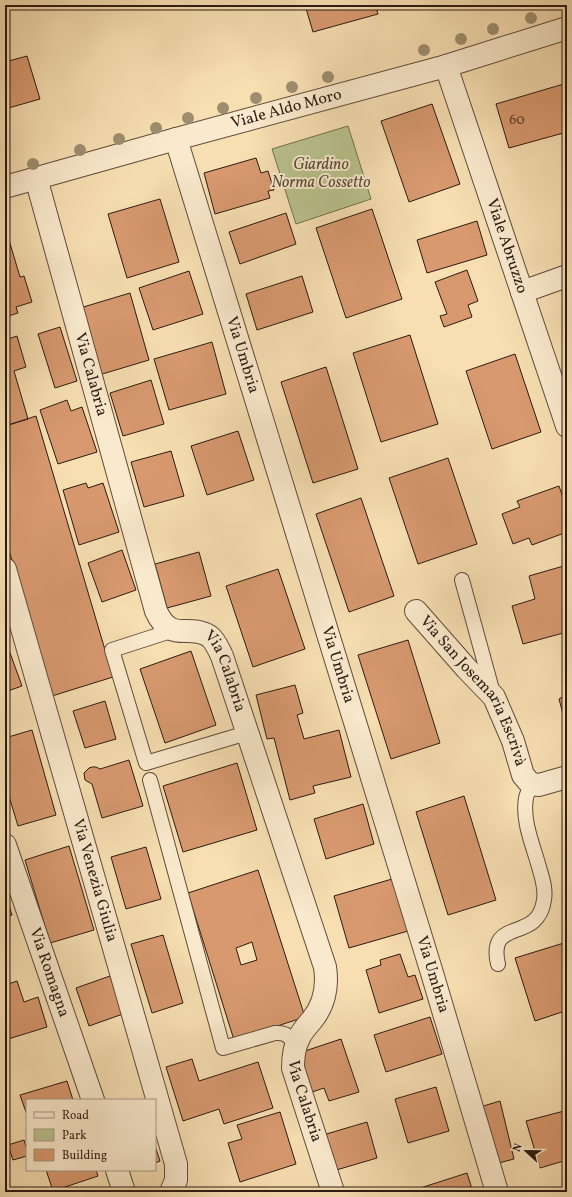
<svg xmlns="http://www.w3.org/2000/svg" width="572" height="1197" font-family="Vollkorn,serif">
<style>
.green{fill:#b9c28e;stroke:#726e50}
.building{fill:#d8996f;stroke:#2c1a13;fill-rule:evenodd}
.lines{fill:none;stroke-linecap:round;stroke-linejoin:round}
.service-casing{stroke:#5f4b3b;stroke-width:16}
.minor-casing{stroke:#5f4b3b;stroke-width:24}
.tertiary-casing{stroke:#5f4b3b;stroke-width:24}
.service{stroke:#faeacd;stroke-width:14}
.minor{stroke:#faeacd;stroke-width:22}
.tertiary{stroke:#faeacd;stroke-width:22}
.tree{fill:#9e8e6f}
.labels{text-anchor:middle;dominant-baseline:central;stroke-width:4;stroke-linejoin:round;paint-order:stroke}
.number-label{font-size:14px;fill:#573a2a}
.street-label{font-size:16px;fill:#2c1a13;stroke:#faeacd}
.park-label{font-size:16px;font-style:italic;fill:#564c38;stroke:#faeacd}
</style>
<rect width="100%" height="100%" fill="#f7dfb2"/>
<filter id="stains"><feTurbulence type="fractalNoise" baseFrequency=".005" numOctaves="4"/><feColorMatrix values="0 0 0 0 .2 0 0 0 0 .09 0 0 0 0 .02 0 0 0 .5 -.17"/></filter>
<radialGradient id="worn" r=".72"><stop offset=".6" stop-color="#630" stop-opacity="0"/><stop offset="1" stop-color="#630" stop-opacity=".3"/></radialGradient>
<path class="green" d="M348,126L371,199L296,224L272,149Z"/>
<path class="building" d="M305,5H375L378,14L313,32Z
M27,56L40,99L5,109V62Z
M567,83V132L509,148L496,104Z
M432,104L460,184L409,202L381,121Z
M256,158L261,173L268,171L274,190L268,191L270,198L215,214L204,173Z
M160,199L179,262L127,278L108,214Z
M372,209L402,299L346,318L316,228Z
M286,213L296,244L240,264L229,232Z
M477,221L487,255L427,273L417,240Z
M9,240L20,277L24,276L32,302L16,307L18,313L5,317V242Z
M467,270L478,301L468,305L472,317L444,327L440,316L447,314L435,282Z
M189,271L203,314L153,330L139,288Z
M302,276L313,312L257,330L246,294Z
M130,293L149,360L99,375L80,308Z
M60,327L77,381L55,388L38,334Z
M410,335L438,424L381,442L353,353Z
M17,336L26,367L14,371L28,419L5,426V340Z
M212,342L226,394L169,410L154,359Z
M515,354L541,432L492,449L466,371Z
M326,367L358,469L313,483L281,382Z
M151,380L164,424L123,436L110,393Z
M67,400L71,411L82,407L97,452L58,464L40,410Z
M36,416L113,677L52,696L5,537V426Z
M238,431L254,480L207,495L191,446Z
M171,451L184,496L144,507L131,462Z
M448,458L477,544L418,564L389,478Z
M86,483L88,488L103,483L119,532L79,545L63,490Z
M559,486L567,509V532L532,545L529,538L513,544L502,514L520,507L517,501Z
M361,498L394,596L349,612L316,514Z
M122,550L136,590L102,602L88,563Z
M199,552L211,596L167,608L155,564Z
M567,565V632L523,644L512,606L535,599L529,576Z
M278,569L305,649L253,667L226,586Z
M5,639L22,686L5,692Z
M408,640L440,743L391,759L358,655Z
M191,651L216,725L165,743L140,669Z
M295,685L303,713L297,715L304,739L339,730L351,777L313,786L315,793L290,800L274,738L267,739L256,695Z
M567,694V714H563L559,699Z
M105,701L116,739L85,748L73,711Z
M32,730L56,815L18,826L5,783V738Z
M129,760L143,806L102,818L92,784L85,780L84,773L89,768L92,767H96L100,769Z
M237,763L257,830L183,852L163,786Z
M464,796L496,900L448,915L416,812Z
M363,804L374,844L326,859L314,819Z
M69,846L94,930L50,943L25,860Z
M146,847L161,899L126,909L111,857Z
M258,870L305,1017L234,1040L188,893ZM252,942L257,960L241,965L236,948Z
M392,879L408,931L349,948L334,896Z
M5,893L12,915L5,917Z
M163,935L183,1003L152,1013L131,944Z
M567,942V1017L565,1011L535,1021L515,958Z
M400,954L408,977L415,975L423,999L379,1013L366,970L381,965L380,960Z
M110,976L123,1014L89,1026L76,988Z
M17,981L24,1002L38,997L47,1027L5,1040V985Z
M430,1017L442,1054L386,1072L374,1035Z
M341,1039L359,1092L329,1101L324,1088L312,1092L299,1053Z
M192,1059L199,1081L258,1062L273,1108L224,1124L219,1109L183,1121L166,1067Z
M67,1081L73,1100H27V1115L20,1095Z
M436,1087L449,1131L408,1143L395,1099Z
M500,1101L514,1159L495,1164L480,1107Z
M564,1111L567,1122V1160L540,1168L526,1121Z
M280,1112L296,1164L240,1182L228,1143L242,1139L237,1125Z
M367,1122L377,1158L333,1171L323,1135Z
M24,1140L27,1150V1156L13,1160L8,1145Z
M155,1146L160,1161L155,1163Z
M46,1170H96L98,1176L53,1191Z
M467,1173L473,1192H414V1190Z"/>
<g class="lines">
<g class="service-casing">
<path id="service" d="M462,580L493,693
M174,630L112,650L146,763L247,733
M150,780L223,1048L275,1033C287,1032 289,1037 296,1045
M498,964C487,916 538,944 544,900C546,888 542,878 539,867C533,845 522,821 526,798C527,793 530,788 532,784"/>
</g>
<g class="minor-casing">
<g id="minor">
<path id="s1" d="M446,66L567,426"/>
<path id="s2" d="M176,139L432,973L497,1192"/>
<path id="s3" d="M36,178L156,611C171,644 188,623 209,636C215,640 219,650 222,656L325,967C328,987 325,1004 312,1020C307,1026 302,1031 299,1038C294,1047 293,1057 293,1068L333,1192"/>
<path d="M522,292L567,276"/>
<path id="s4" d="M5,569L176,1164V1180L171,1192"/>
<path id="s5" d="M416,611L467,669L494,697L513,741L523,775L528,781L532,784L539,785L567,777"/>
<path id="s6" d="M5,845L93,1100"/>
<path d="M117,1170L124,1192"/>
</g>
</g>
<g class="tertiary-casing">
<g id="tertiary">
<path id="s7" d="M5,187L176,139L446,66L567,28"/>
</g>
</g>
<use href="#service" class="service"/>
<use href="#minor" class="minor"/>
<use href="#tertiary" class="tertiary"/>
</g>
<g class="tree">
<circle cx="531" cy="18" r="6"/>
<circle cx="493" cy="29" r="6"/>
<circle cx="461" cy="39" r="6"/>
<circle cx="424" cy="50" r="6"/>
<circle cx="328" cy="77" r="6"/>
<circle cx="292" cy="87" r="6"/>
<circle cx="256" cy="98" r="6"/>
<circle cx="223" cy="108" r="6"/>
<circle cx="188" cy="118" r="6"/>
<circle cx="156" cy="128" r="6"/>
<circle cx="119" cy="139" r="6"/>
<circle cx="80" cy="150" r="6"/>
<circle cx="33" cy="164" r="6"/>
</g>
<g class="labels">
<g class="number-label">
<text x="517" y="120">60</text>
</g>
<g class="street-label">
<text stroke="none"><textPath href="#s7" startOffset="292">Viale Aldo Moro</textPath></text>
<text stroke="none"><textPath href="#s1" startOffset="190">Viale Abruzzo</textPath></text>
<text stroke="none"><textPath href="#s2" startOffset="226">Via Umbria</textPath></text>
<text stroke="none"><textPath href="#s3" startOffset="204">Via Calabria</textPath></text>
<text stroke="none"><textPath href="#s2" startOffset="550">Via Umbria</textPath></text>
<text stroke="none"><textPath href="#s3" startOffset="552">Via Calabria</textPath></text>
<text stroke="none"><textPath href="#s5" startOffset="100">Via San Josemaria Escrivà</textPath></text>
<text stroke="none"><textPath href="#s4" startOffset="324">Via Venezia Giulia</textPath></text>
<text stroke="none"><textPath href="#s6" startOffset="135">Via Romagna</textPath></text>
<text stroke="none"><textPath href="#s2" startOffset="874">Via Umbria</textPath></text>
<text stroke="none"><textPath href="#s3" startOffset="1008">Via Calabria</textPath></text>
</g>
<g class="park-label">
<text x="321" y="165">Giardino<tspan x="321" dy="18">Norma Cossetto</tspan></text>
</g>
</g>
<rect width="572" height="1197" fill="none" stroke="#f7dfb2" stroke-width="20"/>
<rect x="6" y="6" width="560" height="1185" fill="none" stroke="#2c1a13" stroke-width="2"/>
<rect x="10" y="10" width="552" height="1177" fill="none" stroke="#2c1a13"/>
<rect x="26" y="1099" width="130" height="72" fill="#faeacd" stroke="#a89783"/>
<rect x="34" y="1112" width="20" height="6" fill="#faeacd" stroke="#a89783"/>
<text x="62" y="1119" font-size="12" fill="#2c1a13">Road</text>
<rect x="34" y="1129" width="20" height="12" fill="#b9c28e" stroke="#a89783"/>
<text x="62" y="1139" font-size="12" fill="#2c1a13">Park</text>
<rect x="34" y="1149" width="20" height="12" fill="#d8996f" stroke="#a89783"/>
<text x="62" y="1159" font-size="12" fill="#2c1a13">Building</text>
<g transform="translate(526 1151) rotate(292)" stroke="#faeacd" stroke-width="3" paint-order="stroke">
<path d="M0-3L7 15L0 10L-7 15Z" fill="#2c1a13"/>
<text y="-6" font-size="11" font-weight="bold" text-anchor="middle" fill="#2c1a13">N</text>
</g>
<rect width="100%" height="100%" filter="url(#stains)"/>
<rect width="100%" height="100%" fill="url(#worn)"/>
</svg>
